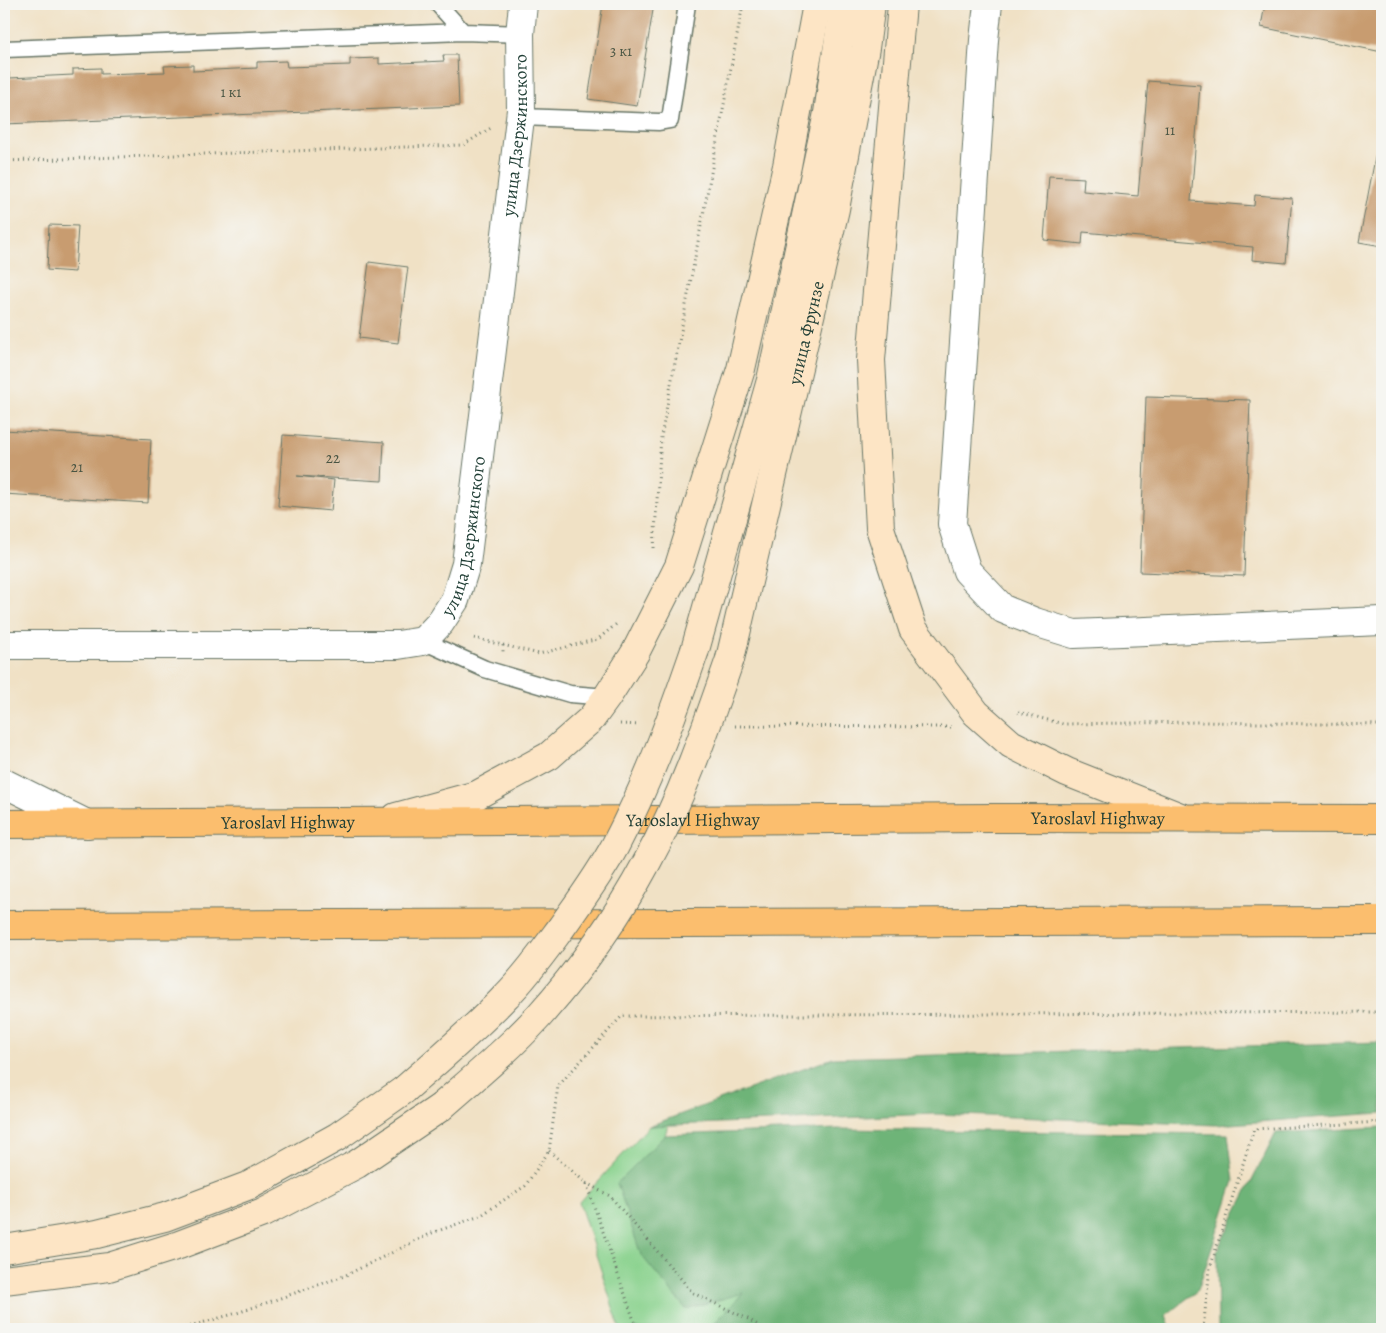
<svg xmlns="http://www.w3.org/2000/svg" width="1386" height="1333" font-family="Alegreya,serif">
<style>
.green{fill:#89d28d;stroke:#548860}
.forest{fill:#6eb478;stroke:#467856}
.building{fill:#c89c70}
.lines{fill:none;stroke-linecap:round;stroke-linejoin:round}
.service-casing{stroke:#687667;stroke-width:19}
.minor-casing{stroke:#687667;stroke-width:30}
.secondary-casing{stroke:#687667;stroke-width:30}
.trunk-casing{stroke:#687667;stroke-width:30}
.path{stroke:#687667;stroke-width:3;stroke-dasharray:1 4;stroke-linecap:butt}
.service{stroke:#fff;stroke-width:16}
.minor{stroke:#fff;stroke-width:28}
.secondary{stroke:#fde5c5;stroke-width:28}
.trunk{stroke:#fbbe6e;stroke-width:28}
.secondary-bridge-casing{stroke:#687667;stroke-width:30;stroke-linecap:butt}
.secondary-bridge{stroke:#fde5c5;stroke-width:28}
.labels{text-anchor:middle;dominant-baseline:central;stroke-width:4;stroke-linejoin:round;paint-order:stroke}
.number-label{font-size:15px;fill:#495543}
.street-label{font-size:18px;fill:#1f3d34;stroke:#f6f6f2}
</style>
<rect width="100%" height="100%" fill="#f6f6f2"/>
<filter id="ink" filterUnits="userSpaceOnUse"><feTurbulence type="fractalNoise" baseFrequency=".02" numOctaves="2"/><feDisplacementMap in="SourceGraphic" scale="10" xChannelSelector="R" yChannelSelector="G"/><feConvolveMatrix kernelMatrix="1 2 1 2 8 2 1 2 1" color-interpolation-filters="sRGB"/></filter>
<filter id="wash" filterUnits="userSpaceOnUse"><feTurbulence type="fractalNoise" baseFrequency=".0096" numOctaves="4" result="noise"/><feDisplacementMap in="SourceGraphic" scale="20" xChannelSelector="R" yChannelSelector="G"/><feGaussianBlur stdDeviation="1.12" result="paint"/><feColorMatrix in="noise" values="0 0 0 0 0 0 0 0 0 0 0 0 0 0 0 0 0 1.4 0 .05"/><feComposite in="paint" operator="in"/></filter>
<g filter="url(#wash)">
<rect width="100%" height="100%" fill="#f0e1c5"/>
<path class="green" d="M668,1125L665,1135L617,1183L744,1292L709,1329H620L579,1202L649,1126Z"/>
<path class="forest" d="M1382,1042V1113L1216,1125L935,1114L649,1126L833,1058Z
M1382,1127V1329H1218L1217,1250L1276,1133Z
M838,1129L1228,1134L1234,1181L1198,1290L1166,1315L1171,1329H709L743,1293L686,1309L641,1255L617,1183L665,1135Z"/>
<g id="blocks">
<path class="building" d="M603,4H654L637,106L588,99Z
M1265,4H1382V52L1261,27Z
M443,55H457L459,106L4,124V72H9V78L73,75V69L101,68V74L165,72L164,66L193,65V71L257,68V62L286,61L287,67L350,65V59L379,58V64L444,61Z
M1148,81L1200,85L1191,201L1254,206L1255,195L1292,198L1286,263L1252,260L1253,247L1083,232L1082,244L1044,240L1049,176L1084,178L1083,191L1138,196Z
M1381,127H1382V246L1359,242Z
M49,225L78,226L75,272L47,270Z
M369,262L408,267L398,343L359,338Z
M1146,397L1250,400L1244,576L1140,572Z
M4,430L151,439L148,503L4,494Z
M283,435L384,442L382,481L297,476L334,480L331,511L278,506Z"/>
</g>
</g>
<g filter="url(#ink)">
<use href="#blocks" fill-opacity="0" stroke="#687667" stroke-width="1"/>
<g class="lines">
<g class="service-casing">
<path id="service" d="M438,4L463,32L520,34
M4,49L463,32
M520,117L659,122L670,120L687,4
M423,641L485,669L570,694L607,697"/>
</g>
<g class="minor-casing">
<g id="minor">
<path d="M988,4L984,40L952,524L967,571L1003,609L1035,622L1074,634L1382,621"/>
<path id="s1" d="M4,645H398L423,641L440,623L455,600L466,564L521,110L520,34L523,4"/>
<path d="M4,783L87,824"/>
</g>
</g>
<g class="secondary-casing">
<g id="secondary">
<path d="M902,4L871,360L880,528L913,629L976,713L1011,744L1067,772L1183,818"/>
<path d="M695,650L771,380L828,113L844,4"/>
<path id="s2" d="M730,659L835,209L865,48L871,4"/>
<path d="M396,817L477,795L549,756L591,719L607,697L635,653L679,566L741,369L787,166L817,4"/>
<path d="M4,1249L97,1234L165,1217L250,1185L337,1137L404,1090"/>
<path d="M4,1280L109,1267L179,1245L263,1213L357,1164L441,1107"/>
</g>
</g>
<g class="trunk-casing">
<g id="trunk">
<path id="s3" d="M4,824L993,818L1382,819"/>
<path d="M4,925L1382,921"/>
</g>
</g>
<path class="path" d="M4,161L463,145L491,128
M654,548L661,437L743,4
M474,638L503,645V652
M503,645L539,654L598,639L619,622
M1018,712L1063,724L1201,722L1382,725
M620,724L639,725
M735,726L951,727
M549,1151L586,1183L637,1329
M586,1183L610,1196L693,1293L748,1319L764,1329
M180,1329L237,1313L344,1276L432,1233L480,1216L525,1186L549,1151L558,1086L622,1016L1382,1012
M1203,1329L1210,1268L1254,1129L1382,1122"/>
<use href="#service" class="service"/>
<use href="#minor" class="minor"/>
<use href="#secondary" class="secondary"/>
<use href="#trunk" class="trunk"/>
<g class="secondary-bridge-casing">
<path id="secondary-bridge" d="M404,1090C439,1059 475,1029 507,995C527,975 544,951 561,928C580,901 600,874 615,846C648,783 672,717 695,650
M441,1107C474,1078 509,1049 538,1017C579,971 618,916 647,862C682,798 706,728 730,659"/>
</g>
<use href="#secondary-bridge" class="secondary-bridge"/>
</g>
</g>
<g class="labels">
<g class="number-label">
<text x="621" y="51">3 к1</text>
<text x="231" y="92">1 к1</text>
<text x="1170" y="130">11</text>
<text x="333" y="458">22</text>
<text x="77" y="467">21</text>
</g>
<g class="street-label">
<text stroke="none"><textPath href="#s1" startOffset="941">улица Дзержинского</textPath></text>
<text stroke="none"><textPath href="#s2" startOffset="335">улица Фрунзе</textPath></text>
<text stroke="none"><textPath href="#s1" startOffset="536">улица Дзержинского</textPath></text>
<text stroke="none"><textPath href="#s3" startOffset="1094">Yaroslavl Highway</textPath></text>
<text stroke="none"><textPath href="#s3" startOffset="689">Yaroslavl Highway</textPath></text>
<text stroke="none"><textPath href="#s3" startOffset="284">Yaroslavl Highway</textPath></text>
</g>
</g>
<rect width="1386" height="1333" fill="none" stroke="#f6f6f2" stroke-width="20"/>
</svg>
